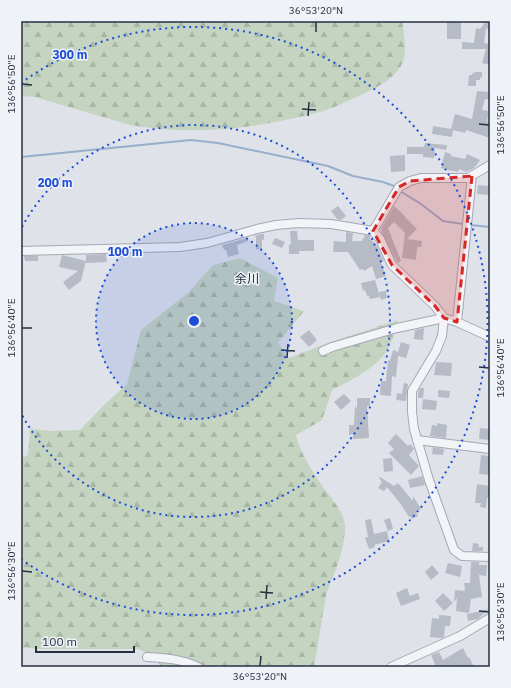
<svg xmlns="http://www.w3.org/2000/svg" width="511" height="688" font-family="'IBM Plex Sans','Noto Sans JP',sans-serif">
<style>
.forest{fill:url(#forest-firs)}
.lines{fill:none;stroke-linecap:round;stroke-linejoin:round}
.stream{stroke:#98aecb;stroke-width:2}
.building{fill:#b6bbc6}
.street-casing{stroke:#a4a9b3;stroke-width:10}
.street{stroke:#f2f4f7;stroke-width:8}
.marked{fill:#d62828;fill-opacity:0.2;stroke:#d62828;stroke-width:3;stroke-dasharray:8 5;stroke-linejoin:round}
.ticks{fill:none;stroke:#272f41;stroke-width:1.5}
.ring{fill:none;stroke:#1d4ed8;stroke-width:2;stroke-dasharray:2 4}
.labels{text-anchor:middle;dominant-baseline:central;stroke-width:3;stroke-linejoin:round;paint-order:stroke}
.neighbourhood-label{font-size:12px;fill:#192032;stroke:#eff2f7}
.centre{fill:#1d4ed8;stroke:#eff2f7;stroke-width:2}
.ring-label{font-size:12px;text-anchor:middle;font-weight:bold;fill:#1d4ed8;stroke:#eff2f7;stroke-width:3;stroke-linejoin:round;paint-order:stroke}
.neatline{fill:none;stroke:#272f41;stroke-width:1.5}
.ticks-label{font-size:10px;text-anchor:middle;fill:#272f41}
</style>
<defs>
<pattern id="forest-firs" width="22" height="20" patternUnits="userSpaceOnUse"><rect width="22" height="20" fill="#c4d4c0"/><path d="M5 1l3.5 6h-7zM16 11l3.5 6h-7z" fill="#a8b6a6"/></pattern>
</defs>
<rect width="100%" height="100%" fill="#dfe2e9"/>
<path class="forest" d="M21,21H402C404,35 408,53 401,66C391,82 373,89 357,97C347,101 336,107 326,110C317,113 308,115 299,117C244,130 185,135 130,125L35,97L21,96Z
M240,258L278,278L274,301L304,311L278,343L289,358L325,344L398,320C395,332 391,348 382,357C369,372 349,381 332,390L322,420L296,435C300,453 311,469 321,484C329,496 345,512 345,527C345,540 341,556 336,569C333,578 329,585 326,595L314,667H161L157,660L139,649H38L21,647V458L28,455L30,429L53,431L80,430L105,404L127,384L141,330L189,292L213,265Z"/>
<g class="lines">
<path class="stream" d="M21,157L191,140L218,143L328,166L353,176L383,182L394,186
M400,191L421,204L443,221L463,224
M470,225L490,227"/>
</g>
<path class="building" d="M486,21H490V31L486,28L484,43L488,44L489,41H490V65L482,63L486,49H462V42L474,43L476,28L480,29Z
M447,22H461V39H447Z
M474,72H482V78L480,77V80H476V86H468L469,75H472V73L474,74Z
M477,91L490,92V100L485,99L482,110L489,111L487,121L490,122V138L466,130L465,133L453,130L452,137L432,134L433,126L451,129L455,114L472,119Z
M425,143L447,145L446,150L435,148L434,158L423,157V154H407V147H424Z
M445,152L451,154V156L465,159L467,154L480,160L476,166H475L474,168L466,172L459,169L458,172L448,170L441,168Z
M405,155V171L391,172L390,156Z
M478,185L490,186V195L477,194Z
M338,206L346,216L341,220L337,219L331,211Z
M394,206L405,216V217L417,229L407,239L422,241L421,247H417L416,260L402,258L405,233L394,222L388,228L401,261L398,263L397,262L382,233L381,229Z
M290,231H297L298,240H314V251H299V254H289V244L291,245Z
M346,232L353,233L352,241H362L365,235L370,236V239L376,244L384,261L381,262L386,276L376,279L372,266L364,271L363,269L360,270L348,252H333L334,241L346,242Z
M261,234H264V240L262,239V249H256V237L254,236Z
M247,238L248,241L237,245L239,254L228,257L226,250H224L222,245Z
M275,238L285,242L282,248L272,244Z
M106,254L107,262L86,263V261L81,281L69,290L63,282L78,271L59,267L62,255L86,261V255Z
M24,256H38V261H25Z
M375,280L380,297L370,299L369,296H367L365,290L363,291L361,283Z
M386,291L387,298L381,300L379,292Z
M424,328L423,340L414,339L415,330Z
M309,330L317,340L309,347L300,337Z
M401,342L410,345L406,358L398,356L396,377L392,376L391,396L380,395L381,381H386L388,360L390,361L393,350L398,352Z
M436,362L452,363L451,376L434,375Z
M404,383L408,384L406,401L396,400L397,393L402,394Z
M420,388H424L423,398H418V393Z
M438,390L450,391L449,398L438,397Z
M344,394L351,401L341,410L334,402Z
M357,398H370V406H367L369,438L353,439V434L349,435V425H354L355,406L357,409Z
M423,399L437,401L436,410L422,409Z
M437,423L447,425L446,438L430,436L432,425L437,426Z
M480,428L490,429V440L479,439Z
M396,434L408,446L410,444L413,447L414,449L409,455L419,466L411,475L389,453L394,449L388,443Z
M433,447L444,449L443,455L432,454Z
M481,455L490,456V475L479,474Z
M392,458L393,471L384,472L383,459Z
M422,476L425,485L410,488L408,480Z
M380,477L394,486L398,483L413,501V496L421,509L416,512L418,516L412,519L410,516L409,517L400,503L387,487L384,491L378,488L382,482L379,478Z
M477,484L490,486V498H487L486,508L480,507L481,503H475Z
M390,518L393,529L388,531L384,520Z
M371,519L374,534L387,531L389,541L374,545L375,547L369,549L365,538L368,537L365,520Z
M473,543L479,544L478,547H483V551H472Z
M471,562H479V565H487L486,576L479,575L482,597L471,599L469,613L456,611L457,598L454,602L455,590L465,591L464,583H470Z
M448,563L462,566L460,577L445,573Z
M432,565L439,573L431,580L425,572Z
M407,588L410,596L418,593L420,599L401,606L396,593Z
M443,593L453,603L444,611L435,601Z
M489,609L478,619L468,621L467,614Z
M439,615L451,616L450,626H445L444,637L442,638L430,637L432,618L439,619Z
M463,648L468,658L469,657L474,667H449L448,665L444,667H436L431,655L439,652L443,660Z"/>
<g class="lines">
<g class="street-casing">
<path id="street" d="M373,231L399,187L410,181L421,178H468L490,165
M21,251L180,247L207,243L257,229L276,225L299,223L331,224L373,231L380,239L392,265L435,306L444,318L442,336L436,351L412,391V412L414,429L429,480L454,550L462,556L490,557
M457,322L472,176
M323,351L332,347L397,328L444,318L457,322L490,337
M417,440L490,449
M147,657C164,658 182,659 198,667
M391,667L460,636L490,618"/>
</g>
<use href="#street" class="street"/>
</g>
<path class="marked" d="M472,176L457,322L444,318L435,306L392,265L373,231L399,187L410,181Z"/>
<path class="ticks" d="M316,32V22M22,84L32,85M302,109L316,110M308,116L309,102M479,124L489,125M22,328H32M281,350L295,351M287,358L288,344M479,367L489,368M22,571L32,572M260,592L273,593M266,599L267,585M479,611L489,612M260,666L261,656"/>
<circle cx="194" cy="321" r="98" fill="#1d4ed8" fill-opacity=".12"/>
<g class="ring">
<circle cx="194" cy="321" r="98"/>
<path d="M22 227A196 196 0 1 1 22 415"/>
<path d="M21 83A294 294 0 1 1 21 559"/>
</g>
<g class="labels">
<g class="neighbourhood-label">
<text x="247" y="278">余川</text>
</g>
</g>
<circle cx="194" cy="321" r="6" class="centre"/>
<g class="ring-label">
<text x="70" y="59">300 m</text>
<text x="55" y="187">200 m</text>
<text x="125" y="256">100 m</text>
</g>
<rect width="511" height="688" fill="none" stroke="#eff2f7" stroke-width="44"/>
<path d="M36 646v6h98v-6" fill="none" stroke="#272f41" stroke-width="2"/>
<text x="42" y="646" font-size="12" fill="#272f41" stroke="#eff2f7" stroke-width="3" paint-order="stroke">100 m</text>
<rect x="22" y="22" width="467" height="644" class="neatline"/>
<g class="ticks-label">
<text x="316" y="14">36°53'20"N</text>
<text transform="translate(11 84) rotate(-90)" y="4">136°56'50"E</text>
<text transform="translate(500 125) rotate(-90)" y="4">136°56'50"E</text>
<text transform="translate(11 328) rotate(-90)" y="4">136°56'40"E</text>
<text transform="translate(500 368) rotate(-90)" y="4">136°56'40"E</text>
<text transform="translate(11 571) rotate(-90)" y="4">136°56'30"E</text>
<text transform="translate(500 612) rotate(-90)" y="4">136°56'30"E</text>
<text x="260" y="680">36°53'20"N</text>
</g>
</svg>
